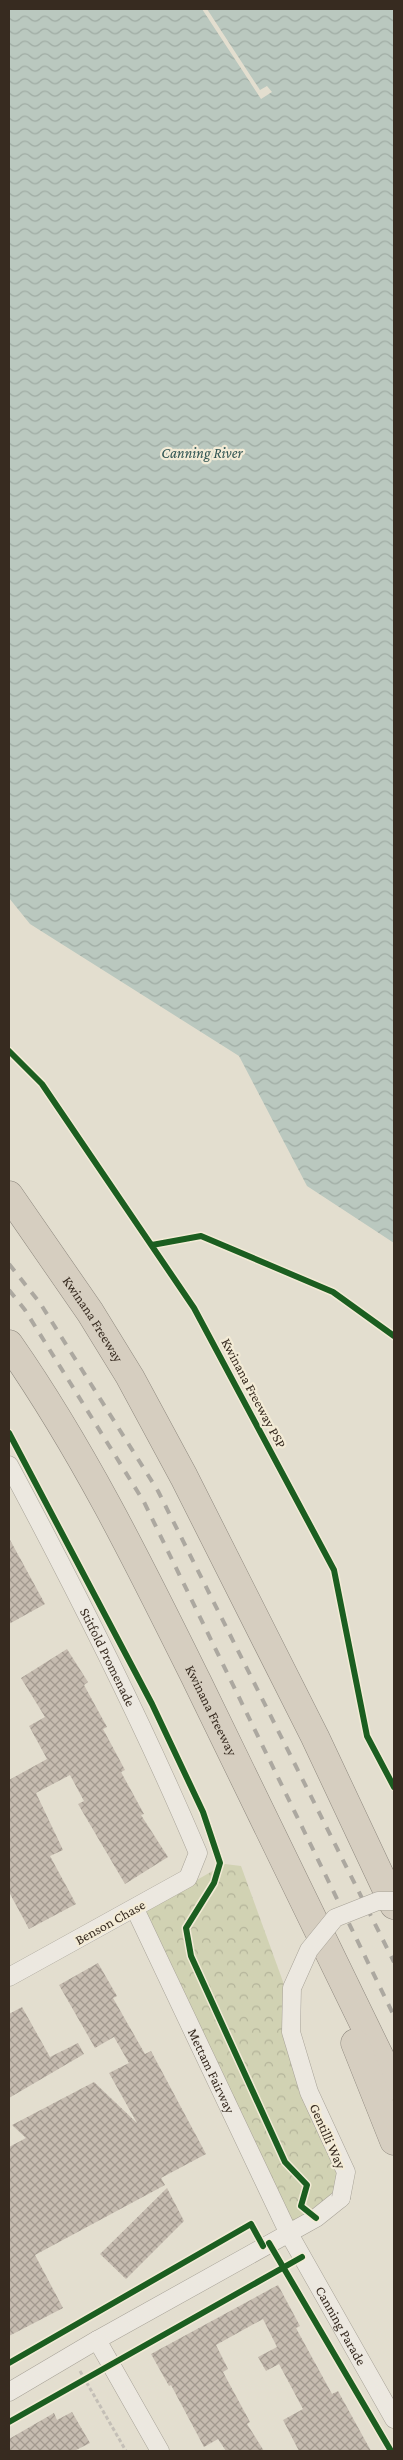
<svg xmlns="http://www.w3.org/2000/svg" width="403" height="2460" font-family="'Crimson Pro',serif">
<style>
.forest{fill:url(#forest-crowns)}
.water{fill:url(#water-waves)}
.pier{fill:#e3decf}
.building{fill:url(#building-cross-hatch)}
.lines{fill:none;stroke-linecap:round;stroke-linejoin:round}
.minor-casing{stroke:#a8a398;stroke-width:19}
.motorway-casing{stroke:#8e887e;stroke-width:29}
.path{stroke:#c4bfb7;stroke-width:3;stroke-dasharray:4 2.5;stroke-linecap:butt}
.minor{stroke:#ece8e0;stroke-width:18}
.motorway{stroke:#d6cec0;stroke-width:28}
.rail{stroke:#aca8a0;stroke-width:4;stroke-dasharray:9 9;stroke-linecap:butt}
.minor-bridge-casing{stroke:#a8a398;stroke-width:19;stroke-linecap:butt}
.minor-bridge{stroke:#ece8e0;stroke-width:18}
.cycleway-casing{stroke:#f3ebd6;stroke-width:9}
.cycleway{stroke:#1b5e20;stroke-width:6}
.labels{text-anchor:middle;dominant-baseline:central;stroke-width:4.5;stroke-linejoin:round;paint-order:stroke}
.street-label{font-size:14px;fill:#372b20;stroke:#f3ebd6}
.water-label{font-size:15px;font-style:italic;fill:#315553;stroke:#f3ebd6}
</style>
<defs>
<pattern id="forest-crowns" width="20" height="18" patternUnits="userSpaceOnUse" patternTransform="scale(1.25)"><rect width="20" height="18" fill="#d1d2b3"/><path d="M2 6a3 3 0 1 1 6 0M12 15a3 3 0 1 1 6 0" fill="none" stroke="#b4b49a"/></pattern>
<pattern id="water-waves" width="16" height="10" patternUnits="userSpaceOnUse" patternTransform="scale(1.25)"><rect width="16" height="10" fill="#bac8bf"/><path d="M0 5q4-4 8 0t8 0" fill="none" stroke="#a0aca4"/></pattern>
<pattern id="building-cross-hatch" width="8" height="8" patternUnits="userSpaceOnUse" patternTransform="scale(1.25)"><rect width="8" height="8" fill="#c6bcb0"/><path d="M0 0l8 8M0 8l8-8" fill="none" stroke="#a2998f"/></pattern>
</defs>
<rect width="100%" height="100%" fill="#e3decf"/>
<path class="forest" d="M225,1864L241,1866L286,1990L339,2173L333,2198L290,2225L142,1911Z"/>
<path class="water" d="M9,9H394V1243L307,1186L239,1056L30,924L9,898Z"/>
<path class="pier" d="M202,9H207L260,90L267,86L272,92L261,99Z"/>
<path class="building" d="M9,1538L45,1604L9,1624Z
M67,1649L88,1682L84,1685L107,1727L103,1729L125,1770L121,1772L144,1814L141,1815L168,1857L125,1884L78,1804L84,1801L70,1775L36,1793L63,1850L50,1856L76,1904L29,1929L9,1892V1780L47,1759L29,1726L45,1717L21,1678Z
M98,1963L117,1996L113,1998L145,2054L151,2051L206,2154L161,2178L165,2185L35,2255L63,2308L9,2336V2147L26,2138L12,2125L94,2082L137,2123L109,2073L129,2063L114,2037L95,2048L59,1985Z
M22,2007L50,2057L78,2043L84,2054L9,2098V2014Z
M167,2188L184,2221L126,2279L100,2254Z
M278,2285L300,2326L296,2328L332,2394L338,2391L371,2451H299L283,2420L303,2409L279,2364L266,2371L258,2357L277,2347L263,2319L216,2345L228,2369L223,2372L250,2422L247,2424L264,2451H226L218,2439L204,2447L171,2385L169,2386L151,2354Z
M72,2412L90,2443L74,2451H9V2439L54,2413L57,2420Z"/>
<g class="lines">
<g class="minor-casing">
<g id="minor">
<path id="s1" d="M9,1465C77,1592 142,1720 198,1853L188,1878L9,1977"/>
<path id="s2" d="M135,1909L288,2232L394,2419"/>
<path d="M97,2340L160,2451"/>
<path d="M9,2392L97,2340L316,2218L341,2198"/>
</g>
</g>
<g class="motorway-casing">
<g id="motorway">
<path id="s3" d="M9,1195L90,1312L130,1377L184,1477L315,1737L394,1905"/>
<path id="s4" d="M9,1344C83,1450 140,1566 197,1681C264,1816 329,1951 394,2086"/>
<path d="M355,2043L394,2141"/>
</g>
</g>
<path class="path" d="M80,2371L126,2451"/>
<use href="#minor" class="minor"/>
<use href="#motorway" class="motorway"/>
<path class="rail" d="M9,1264L40,1303L158,1491L394,1962
M9,1290L25,1310L144,1502L394,2016"/>
<g class="minor-bridge-casing">
<path id="minor-bridge" d="M341,2198L346,2172L309,2092L291,2032L292,1988L309,1950L335,1918L378,1901H394"/>
</g>
<use href="#minor-bridge" class="minor-bridge"/>
<g class="cycleway-casing">
<path id="cycleway" d="M9,1051L42,1084L194,1308L334,1570L367,1736L394,1787
M152,1245L201,1236L333,1292L394,1336
M9,1433L152,1704L203,1812L220,1863L214,1883L186,1928L191,1956L285,2162L307,2185L301,2206L316,2218
M269,2243L391,2451
M9,2363L251,2224L263,2246
M9,2422L302,2257"/>
</g>
<use href="#cycleway" class="cycleway"/>
</g>
<g class="labels">
<g class="street-label">
<text stroke="none"><textPath href="#s3" startOffset="150">Kwinana Freeway</textPath></text>
<text transform="translate(254 1393) rotate(62)">Kwinana Freeway PSP</text>
<text stroke="none"><textPath href="#s1" startOffset="216">Stitfold Promenade</textPath></text>
<text stroke="none"><textPath href="#s4" startOffset="419">Kwinana Freeway</textPath></text>
<text transform="translate(110 1922) rotate(-29)">Benson Chase</text>
<text stroke="none"><textPath href="#s2" startOffset="179">Mettam Fairway</textPath></text>
<text transform="translate(328 2136) rotate(66)">Gentilli Way</text>
<text stroke="none"><textPath href="#s2" startOffset="465">Canning Parade</textPath></text>
</g>
<g class="water-label">
<text x="202" y="453">Canning River</text>
</g>
</g>
<rect width="403" height="2460" fill="none" stroke="#372b20" stroke-width="20"/>
</svg>
